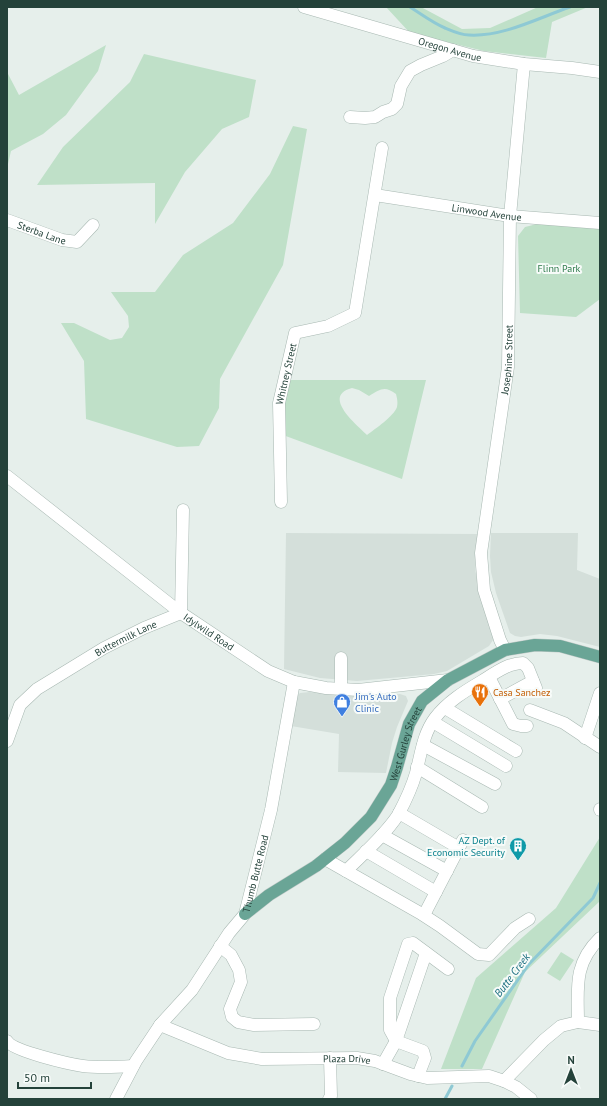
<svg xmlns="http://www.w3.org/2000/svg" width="607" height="1106" font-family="'PT Sans',sans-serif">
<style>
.built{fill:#d4dfda}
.green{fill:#bfe0c8;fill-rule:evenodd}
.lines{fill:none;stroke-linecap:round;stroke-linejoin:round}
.stream{stroke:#8ec9d4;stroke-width:3}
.minor-casing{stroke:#a8b8b2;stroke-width:13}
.major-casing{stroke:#c2cac8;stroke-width:13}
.minor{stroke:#fff;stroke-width:12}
.major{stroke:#6aa596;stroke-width:12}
.labels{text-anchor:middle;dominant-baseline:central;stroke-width:4;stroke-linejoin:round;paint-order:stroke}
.street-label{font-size:10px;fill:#24423a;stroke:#f7fbf9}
.park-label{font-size:10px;fill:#2d7a4b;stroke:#f7fbf9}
.food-label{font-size:10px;fill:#c56008;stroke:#f7fbf9;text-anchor:start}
.shop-label{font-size:10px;fill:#366cbe;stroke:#f7fbf9;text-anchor:start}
.culture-label{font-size:10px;fill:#0d838f;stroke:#f7fbf9;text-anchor:end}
.water-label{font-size:11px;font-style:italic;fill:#1c6f80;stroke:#f7fbf9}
</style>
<rect width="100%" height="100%" fill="#e6efeb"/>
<path class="built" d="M286,533L478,534L475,551V568L479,591L493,636V640L489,646L447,671L434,674L357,681L320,678L284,669Z
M491,533H578L577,570L600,579V647L557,636L540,634L521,637L515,636L510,633L496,593L491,572L490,556Z
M310,692L366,697L400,694L406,696L408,701L397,727L392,743L386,773L338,772L339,734L291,726L297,696L300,693Z"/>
<path class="green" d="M386,7H421L462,29L490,28L538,7H588L552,22L546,58L484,51L410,33Z
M106,45L98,71L66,115L43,134L11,151L8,164L7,186V72L19,95Z
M144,54L256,80L249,117L222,129L185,172L155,224V183L37,185L63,147L130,82Z
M293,126L307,129L283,265L220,379L219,408L199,446L177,447L86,419L84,361L61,323H74L110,340L122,338L129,327L128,316L111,292H155L183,255L233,223L270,174Z
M537,224L600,229V299L576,317L520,313L518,236L525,227Z
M289,380H426L402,479L283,435V401ZM352,388L359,390L369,396C380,390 384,385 396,394C397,398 398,402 397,407C394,416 375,429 367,435C357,425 321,396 352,388Z
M600,837V901L525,972L482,1069H441L476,978L556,908Z
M561,952L574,960L560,981L547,973Z"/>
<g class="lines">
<path class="stream" d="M410,7C421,14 433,23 445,28C452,31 461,35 469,35C503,37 538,18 570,7
M462,1066L475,1041L529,964L593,898L600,883
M445,1099L452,1086"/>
<g class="minor-casing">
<g id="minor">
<path id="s1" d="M304,7L473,56L524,64L572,68L600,72"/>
<path d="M350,117L365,118L375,117L383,112L392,109L397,104L401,86L410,71L421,65L443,56L453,50"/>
<path id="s2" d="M375,195L510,216L600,223"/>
<path id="s3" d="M7,220L62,240L77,242L93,225"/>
<path id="s4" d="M7,476L181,613L268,671L294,682L326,688L358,690L448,680"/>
<path id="s5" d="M281,502L279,403L295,333L328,326L355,313L382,148"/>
<path id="s6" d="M505,650L500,640L484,590L481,553L508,367L510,216L524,64"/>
<path d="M489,677L513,724L521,726H527"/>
<path d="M341,689V658"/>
<path d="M500,699L533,681"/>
<path d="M445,708L516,751"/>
<path d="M530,710L564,723L600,747"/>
<path d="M433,722L506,766"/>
<path d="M585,738L600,693"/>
<path id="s7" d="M7,741L20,705L37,689L104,648L144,628L181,613L183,510"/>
<path d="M423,745L495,784"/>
<path d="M417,767L482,807"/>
<path d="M600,810V809"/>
<path d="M399,813L459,848"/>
<path d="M382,835L447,871"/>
<path d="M366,851L436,892"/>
<path d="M325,859L420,913L440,926L478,954L489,955L515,928L529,919"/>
<path d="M346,871C363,854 385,835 398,815C405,802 412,787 416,773C421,754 423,734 435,718C447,702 465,691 482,681C495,673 508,663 523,663L528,668L536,688"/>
<path d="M424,915L463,840"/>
<path d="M600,938C573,964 578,989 578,1022L600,1025"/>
<path d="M220,946L231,955L239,970L241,982L230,1009L232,1017L238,1022L254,1025L314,1024"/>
<path id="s8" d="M160,1025L228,1053L262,1059L357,1058L375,1061L410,1074L427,1078L489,1076L504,1081L516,1087L531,1099"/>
<path d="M7,1041C13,1051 69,1064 83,1066C99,1068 117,1067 133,1066"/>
<path d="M383,1064L396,1041L426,953"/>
<path d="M418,1076L425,1058L423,1051L396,1041L390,1030V998L408,944L413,943L448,969"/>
<path d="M504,1081L544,1040L561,1026L578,1022"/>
<path id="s9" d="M116,1099L136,1061L160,1025L192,990L229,933L245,914L271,810L294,682"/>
<path d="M329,1099L331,1096L330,1058"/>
</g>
</g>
<g class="major-casing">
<g id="major">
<path id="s10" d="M245,914L269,895L316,866L345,843L371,817L391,785L397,767L409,724L422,701L448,680L505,650L535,645L560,646L600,657"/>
</g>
</g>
<use href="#minor" class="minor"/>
<use href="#major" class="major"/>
</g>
<defs>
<g id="restaurant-pin" transform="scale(0.9)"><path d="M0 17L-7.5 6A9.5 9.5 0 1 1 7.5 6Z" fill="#e8710a" stroke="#f7fbf9"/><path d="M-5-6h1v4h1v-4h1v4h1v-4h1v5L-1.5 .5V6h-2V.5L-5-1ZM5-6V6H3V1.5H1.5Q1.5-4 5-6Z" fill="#fff"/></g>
<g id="shop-pin" transform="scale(0.9)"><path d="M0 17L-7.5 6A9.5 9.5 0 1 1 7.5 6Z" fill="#3f7fe0" stroke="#f7fbf9"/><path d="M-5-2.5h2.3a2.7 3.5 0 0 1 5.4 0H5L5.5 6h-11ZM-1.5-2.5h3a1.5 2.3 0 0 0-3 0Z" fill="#fff"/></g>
<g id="building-pin" transform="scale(0.9)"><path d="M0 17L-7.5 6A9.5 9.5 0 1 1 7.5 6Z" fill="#0f9aa8" stroke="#f7fbf9"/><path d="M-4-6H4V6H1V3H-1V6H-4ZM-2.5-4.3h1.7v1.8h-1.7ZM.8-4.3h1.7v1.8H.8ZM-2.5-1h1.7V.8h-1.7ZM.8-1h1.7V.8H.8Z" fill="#fff"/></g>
</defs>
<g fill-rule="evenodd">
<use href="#restaurant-pin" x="480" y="692"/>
<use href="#shop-pin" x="342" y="702"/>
<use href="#building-pin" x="518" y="846"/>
</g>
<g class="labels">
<g class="street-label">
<text stroke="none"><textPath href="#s1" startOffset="152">Oregon Avenue</textPath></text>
<text stroke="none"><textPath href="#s2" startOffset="113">Linwood Avenue</textPath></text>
<text stroke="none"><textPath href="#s3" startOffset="37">Sterba Lane</textPath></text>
<text stroke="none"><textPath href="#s6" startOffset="296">Josephine Street</textPath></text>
<text stroke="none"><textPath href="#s5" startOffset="129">Whitney Street</textPath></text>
<text stroke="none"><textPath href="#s4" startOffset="255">Idylwild Road</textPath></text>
<text stroke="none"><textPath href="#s7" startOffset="164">Buttermilk Lane</textPath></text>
<text stroke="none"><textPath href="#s10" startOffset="241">West Gurley Street</textPath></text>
<text stroke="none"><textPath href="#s9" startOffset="268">Thumb Butte Road</textPath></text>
<text stroke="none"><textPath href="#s8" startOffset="193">Plaza Drive</textPath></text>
</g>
<g class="park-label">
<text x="559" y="268">Flinn Park</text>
</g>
<g class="food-label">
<text x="493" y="692">Casa Sanchez</text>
</g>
<g class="shop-label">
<text x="355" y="696">Jim's Auto<tspan x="355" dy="12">Clinic</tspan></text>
</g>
<g class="culture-label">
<text x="505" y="840">AZ Dept. of<tspan x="505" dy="12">Economic Security</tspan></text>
</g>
<g class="water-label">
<text transform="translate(512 975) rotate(-53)">Butte Creek</text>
</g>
</g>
<rect width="607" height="1106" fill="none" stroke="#24423a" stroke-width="16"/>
<g transform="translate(571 1070)" stroke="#f7fbf9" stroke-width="3" paint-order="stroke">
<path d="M0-3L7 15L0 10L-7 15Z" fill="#24423a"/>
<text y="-6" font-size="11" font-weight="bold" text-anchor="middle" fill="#24423a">N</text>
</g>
<path d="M18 1082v6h73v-6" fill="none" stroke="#24423a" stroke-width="2"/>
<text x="24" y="1082" font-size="12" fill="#24423a" stroke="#f7fbf9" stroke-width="3" paint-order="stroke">50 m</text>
</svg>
